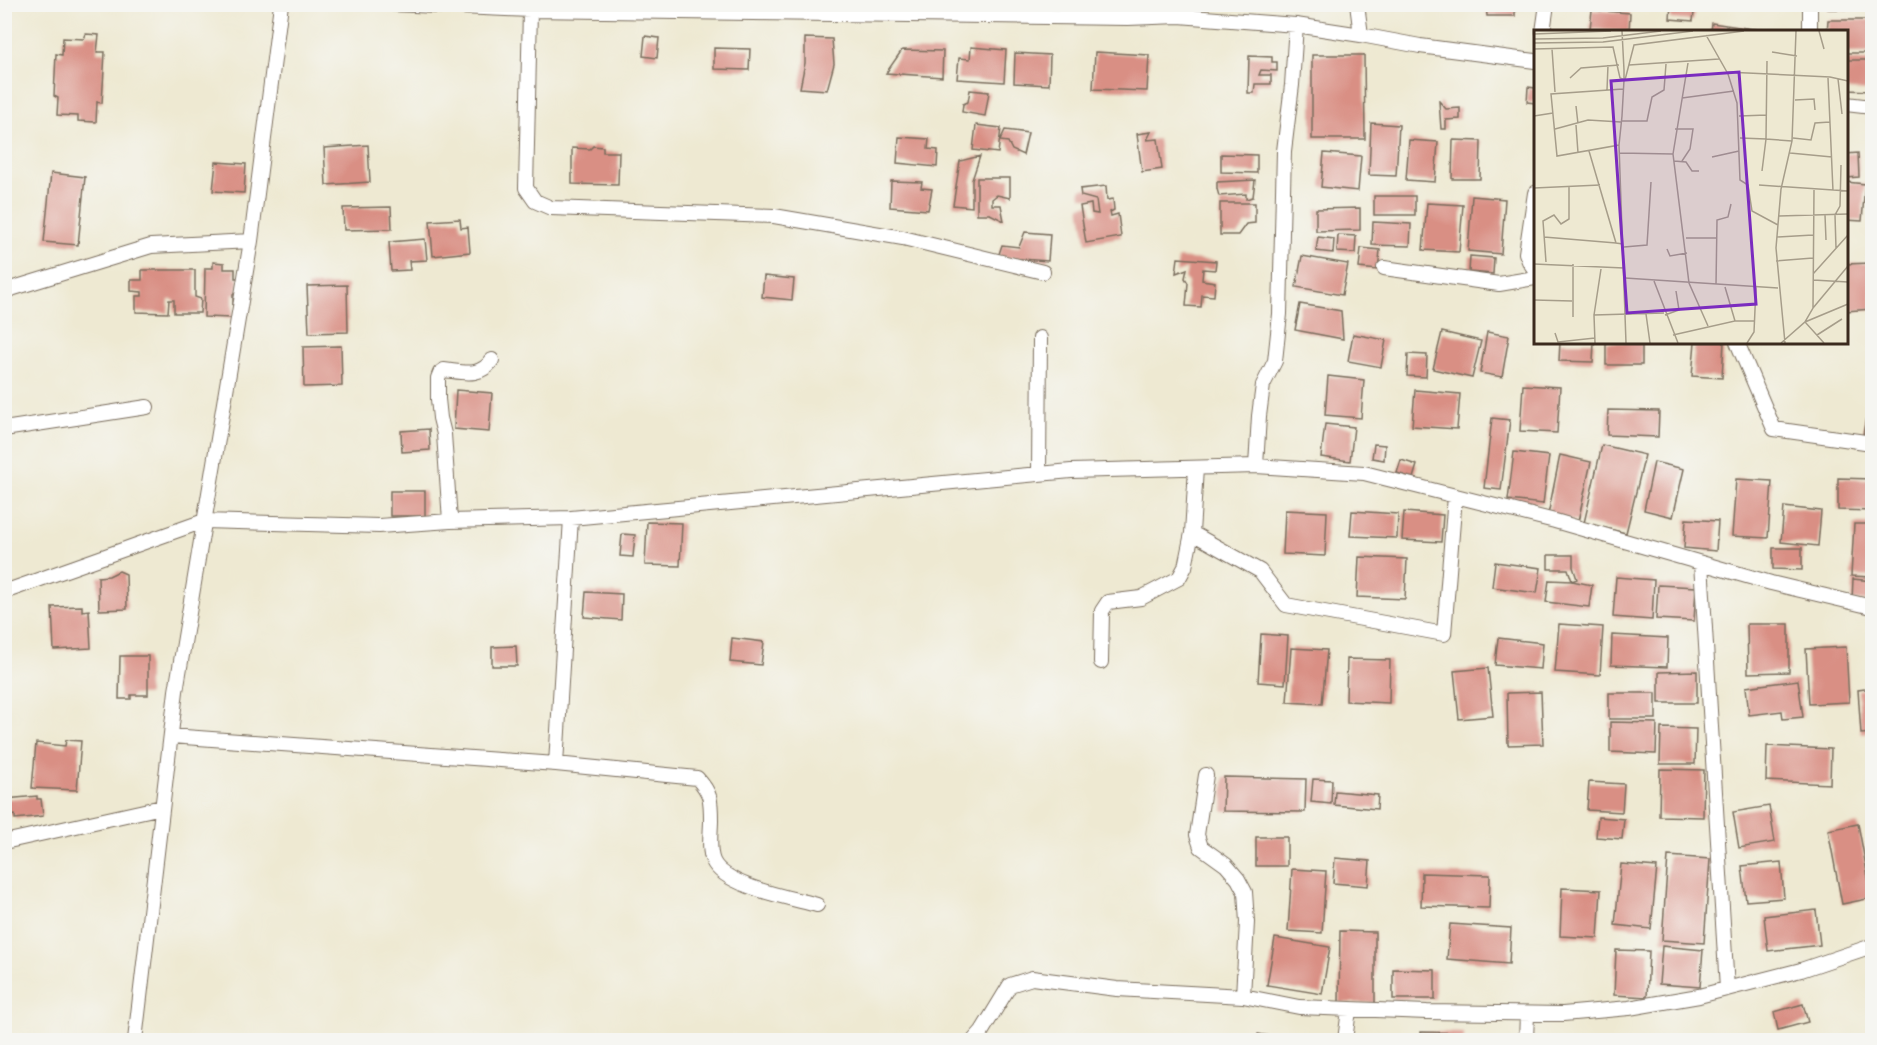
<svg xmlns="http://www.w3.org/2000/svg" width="1877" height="1045" font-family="Delius,sans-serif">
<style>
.building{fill:#d98f84}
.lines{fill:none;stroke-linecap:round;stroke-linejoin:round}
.street-casing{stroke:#7a6d5d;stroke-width:16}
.street{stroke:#fff;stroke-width:14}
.inset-road{fill:none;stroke:#a69d8a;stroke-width:1.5}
.view{fill:#7b2cbf;fill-opacity:0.15;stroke:#7b2cbf;stroke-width:3}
.inset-edge{fill:none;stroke:#3b2a1e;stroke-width:3}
</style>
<rect width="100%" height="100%" fill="#f6f6f2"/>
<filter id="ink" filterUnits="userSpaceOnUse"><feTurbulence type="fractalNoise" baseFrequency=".0167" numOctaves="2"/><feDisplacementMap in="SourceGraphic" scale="12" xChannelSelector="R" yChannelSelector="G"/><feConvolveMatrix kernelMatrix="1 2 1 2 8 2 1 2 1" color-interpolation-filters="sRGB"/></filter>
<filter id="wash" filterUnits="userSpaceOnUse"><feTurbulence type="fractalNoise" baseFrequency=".008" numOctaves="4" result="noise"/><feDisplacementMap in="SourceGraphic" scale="24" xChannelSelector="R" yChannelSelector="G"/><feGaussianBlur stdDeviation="1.35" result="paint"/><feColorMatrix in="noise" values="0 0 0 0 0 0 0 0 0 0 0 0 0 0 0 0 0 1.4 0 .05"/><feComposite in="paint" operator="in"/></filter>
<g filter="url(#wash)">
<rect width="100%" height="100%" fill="#eee9d2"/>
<g id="blocks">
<path class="building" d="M1293,4H1327L1326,9L1293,6Z
M1486,4H1515V16H1487Z
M1671,4H1695L1693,21L1670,19Z
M1828,4H1872V10L1828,9Z
M1592,10L1630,13L1629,32L1590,29Z
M1828,20H1872V53H1846V32H1827Z
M1712,23L1759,30V32H1711Z
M86,34L99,35L97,52H105L102,103L97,102L96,122L78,121V116L57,115L58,98L54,96L56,54L62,55L63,38L84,39Z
M645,36L659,38L657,58L643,56Z
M805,38L832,39L834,64L827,90L800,88L805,63Z
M971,47L1006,50L1004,82L957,79L959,58L970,59Z
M714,48L750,49L749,70L714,69Z
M902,50L943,51L942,77L886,73Z
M1095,52L1149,55L1147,91L1093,89Z
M1015,53L1050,55L1049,85L1014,83Z
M1312,55H1364L1365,139H1312Z
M1249,56L1272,57V62H1277V71L1261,70L1259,75H1271V84H1255L1254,93H1248Z
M1846,60H1872V91L1846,90Z
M1528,87L1535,88V103L1527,102Z
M970,90L989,92L985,116L962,112L963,104L968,102Z
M1439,101L1446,109L1460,108V119L1446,120V129H1441Z
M1371,123L1399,125L1396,176L1369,175Z
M976,125L1001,128L998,153L973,150Z
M1005,130L1028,133L1023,155L1012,150L1008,142L1000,141Z
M1151,132L1147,140L1158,139L1162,169L1142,172L1137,134Z
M899,137L929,139L928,149L938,150L937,167L897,163Z
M1409,140L1438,142L1435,182L1406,180Z
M1453,140L1481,141L1480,179H1452Z
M368,145L370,182L326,185L324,148Z
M593,146L603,147V152H619L618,185L572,184V148L590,149Z
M1324,153L1361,156L1358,191L1321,187Z
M1858,153L1859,177L1846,178V154Z
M1221,154L1257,155V173L1221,172Z
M980,156L972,180V207L953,205L960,161Z
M216,162L246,164L244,193L213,191Z
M51,173L85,177L78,245L44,242Z
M977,178H1010V198L997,195L992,199V205H1001L1004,221L990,214H977Z
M1255,180L1253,197L1246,199V194L1219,196L1217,189V182Z
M891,181L922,182L921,188L932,189L928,210L890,207Z
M1846,182L1865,184L1862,221L1846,220Z
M1106,186L1107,200L1113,199L1114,210L1110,212L1111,216L1118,214L1121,237L1086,243L1080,206L1091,204L1092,213L1098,214L1096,200L1081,196L1080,189Z
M1374,196H1415V215H1374Z
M1472,196L1505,199L1501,254L1468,251Z
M1220,203H1255V223L1246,224L1238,235H1220Z
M1427,203L1463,205L1459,252L1423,250Z
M391,207L392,229L344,230L343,208Z
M1360,208V230L1316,231V209Z
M460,219L461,228L468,227L470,252L433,256L430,221Z
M1373,222L1411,224L1410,246L1372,245Z
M1025,232L1050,234L1048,261L998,257L1002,245L1019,247Z
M1338,235L1356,236L1355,253L1337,252Z
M1318,237L1334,239L1333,253L1316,251Z
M425,239L427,260L409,261L410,270L391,271L389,242Z
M1361,248L1380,250L1378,270L1359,268Z
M1302,256L1348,264L1342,295L1296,287Z
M1470,256L1494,258L1493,274L1469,272Z
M1178,258L1216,261L1215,270L1203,269L1202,280L1215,282L1214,296L1202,295L1201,307L1186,306L1188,283L1185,278L1187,269L1176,273Z
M213,262L224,263V269H235V278H238V294H233V318L204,317L205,268H213Z
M1871,263L1872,309L1846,311V264Z
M142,270H195V297L201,299L200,313H174V300H169L168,313L136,312V296H142V292L131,291V280H142Z
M764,276L794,279L792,300L762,297Z
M347,285L348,332L309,333L307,286Z
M1300,304L1341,311L1343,339L1295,330Z
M1442,332L1481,341L1472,378L1433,369Z
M1487,332L1509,336L1502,377L1480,373Z
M1353,334L1386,340L1381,367L1348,361Z
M1560,342H1594L1593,362L1559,361Z
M1606,342H1642V365H1606Z
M1695,342H1724L1722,378L1692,376Z
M341,346L342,386L304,387L303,347Z
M1408,354L1427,355L1426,377L1407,376Z
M1328,376L1364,380L1361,418L1325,415Z
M1523,385L1560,387L1557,433L1520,431Z
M456,390L492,393L489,432L454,429Z
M1415,390L1460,394L1457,429L1412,426Z
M1868,404L1872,405V436L1863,435Z
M1608,410L1659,411L1658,437L1607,435Z
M1492,418L1510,420L1501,490L1484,488Z
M1325,424L1354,427L1350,461L1321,457Z
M429,429L430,450L402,452L401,431Z
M1374,444L1385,445L1384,460L1372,458Z
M1602,445L1645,455L1626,533L1584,523Z
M1514,452L1549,456L1543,504L1508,500Z
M1560,455L1591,462L1578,522L1548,515Z
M1401,460L1417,465L1413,478L1397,473Z
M1654,462L1684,469L1673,517L1644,510Z
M1838,478L1872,479V511L1838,510Z
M1736,479L1772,481L1768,538L1732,536Z
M390,491H425V516H390Z
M1784,507L1821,511L1818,546L1781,542Z
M1285,510L1327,512L1325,556L1283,554Z
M1352,511L1398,514L1397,538L1350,536Z
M1404,512L1443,515L1441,542L1402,540Z
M1686,519L1718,521L1716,551L1684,548Z
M647,522L682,523L680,566L645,565Z
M1854,524H1872V577L1851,576Z
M622,534L635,535L633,557L620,556Z
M1773,548H1802V570L1773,569Z
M1548,555H1573V567L1577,579L1572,581L1568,569H1548Z
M1359,557L1407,559L1405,599L1357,597Z
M1495,562L1541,568L1537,593L1492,587Z
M119,571L126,574L127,609L99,610L98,577L109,576Z
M1616,577L1654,580L1652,620L1613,617Z
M1853,579L1872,581V602L1852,600Z
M1549,580L1572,581L1592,585L1589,607L1546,602Z
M1658,585L1696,587L1694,621L1656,619Z
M586,592L622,594L621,620L584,617Z
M82,606V611L89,610L91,648L54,650L52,607Z
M1559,624L1603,627L1600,675L1555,672Z
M1747,624H1789V672L1748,673Z
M1261,634L1288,636L1285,684L1258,682Z
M1612,635L1668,638L1667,667L1611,665Z
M732,638L764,642L761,665L730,662Z
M1498,638L1543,643L1541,669L1495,665Z
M516,646L517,666H492V647Z
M1846,647L1849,702L1809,704L1806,649Z
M1291,648L1327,650L1322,704L1287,702Z
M120,656H148V695H131V699H119Z
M1347,659L1390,660L1389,703L1346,701Z
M1488,668L1493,716L1459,719L1454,671Z
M1697,671V703H1659V672Z
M1798,680L1803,717L1783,719L1782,711L1749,715L1746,687Z
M1872,688V733L1861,734L1858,690Z
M1541,692L1543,744L1508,745L1507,693Z
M1609,693H1656V719H1609Z
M1610,722L1657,723L1656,754L1610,752Z
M1661,728L1696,729L1695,764H1660Z
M66,740L81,741L77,790L32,788L36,743L65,746Z
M1767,746L1831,749L1830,784L1766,781Z
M1660,769L1704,770L1703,817L1659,816Z
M1224,777L1306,779L1305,812L1223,811Z
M1313,779L1332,780L1331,804L1311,802Z
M1589,782L1624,784L1622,812L1587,810Z
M1335,791L1378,795L1377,809L1334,805Z
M37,796V799H41L43,816L15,819V815L8,816L6,799Z
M1769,806L1775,842L1739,848L1733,812Z
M1598,817L1624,819L1622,839L1596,837Z
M1858,824L1872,898L1842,904L1828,830Z
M1256,837H1287V866H1256Z
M1668,856L1710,859L1704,943L1662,940Z
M1335,858L1370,861L1368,886L1333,883Z
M1781,862L1784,898L1746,901L1742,866Z
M1621,864L1657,867L1651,929L1615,925Z
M1292,869L1326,871L1322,933L1288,931Z
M1422,873L1490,875L1489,908L1421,906Z
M1562,888L1601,890L1598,938L1560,936Z
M1816,910L1820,945L1768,951L1764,916Z
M1450,924L1511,928L1509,964L1447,959Z
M1340,931L1375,932V1003H1339Z
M1275,938L1330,947L1322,994L1267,985Z
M1662,946L1703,950L1700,987L1659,984Z
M1616,950L1649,951L1647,997L1614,995Z
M1393,969L1435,970V999H1393Z
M1803,1004L1808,1022L1778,1030L1774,1012Z
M1421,1032L1464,1033V1040H1421Z
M1258,1034L1287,1039V1040H1257Z"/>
</g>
</g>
<g filter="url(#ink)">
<use href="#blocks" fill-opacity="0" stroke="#7a6d5d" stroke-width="1.5"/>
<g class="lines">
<g class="street-casing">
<path id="street" d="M391,4L530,10L1128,18L1179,16L1296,25L1361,35
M1357,4L1361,35L1420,46L1535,61
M530,10L526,188L535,201L551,208L774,216L903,238L1043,272
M1543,32L1547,4
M1810,32V4
M1846,104L1872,107
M1535,193L1526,253L1529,261L1535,270
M1384,268L1499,284L1535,278
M4,291L151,246L251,241
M1737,342L1774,429L1872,443
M4,429L147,407
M1256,466L1259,416L1263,385L1275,361L1280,314L1284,151L1292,85L1296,25
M1039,474L1040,338
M450,521L444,434L440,418L438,399V378L440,373L444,370C463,372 480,378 492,360
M1192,533L1260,571L1286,605L1444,634L1455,496
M1701,563L1727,989
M4,592L204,521L379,526L450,521L571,518L1071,471L1256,466L1364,473L1555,521L1771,583L1872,607
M1101,662L1102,611L1108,602L1141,598L1179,578L1185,567L1192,533L1196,468
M171,736L556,764L697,778C711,793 711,800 711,820C711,832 708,849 713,861C725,887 792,898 817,905
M556,764L571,518
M1206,775L1197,835L1201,847L1226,865L1238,879L1245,892L1247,922L1243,996
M4,842L162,807
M135,1040L176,691L251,241L281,4
M974,1040L982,1031L1010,985L1032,978L1117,989L1243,996L1299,1007L1427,1012L1563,1014L1629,1008L1699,996L1801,970L1872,946
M1345,1040L1349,1010
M1526,1040L1527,1014"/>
</g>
<use href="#street" class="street"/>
</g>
</g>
<g transform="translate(1534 30)">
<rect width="314" height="314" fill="#eee9d2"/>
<path class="inset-road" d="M88,1L90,40V50L88,86L85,115L23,126L17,64L89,59M285,1L290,19M0,4L77,1M172,5L194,44L203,73L206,150L214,155L218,181L244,195M0,9L69,8L127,1M0,13L69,12L159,1M0,19L79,17L86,48L91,50L100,15L210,1M18,19L21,62M238,22L263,26M233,31L232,109L258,111M154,33L139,124L155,253L174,296M95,35L185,29M192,42L296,47L314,51M36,48L47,38L85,35M294,48L299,161M304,49L308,84M73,60L74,35M148,68L200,61M261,70L280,69L281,80M42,76L44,94M0,86L19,83M205,86L233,85M88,91H113L118,67L130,60L132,34M42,95L44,123M21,99L54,90L87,92M141,99H159L156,119L148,131M206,108L232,109L228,141M259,108L277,110L281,93L296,92M85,115L92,313M55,121L82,213L89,214M85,123L139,124M256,123L298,127M178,127L205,121M140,131L152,132L158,141H165M225,155L314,161M0,158L66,155M280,160L279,278L271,292L290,313M291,185L292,210M245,186L314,184M10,207L82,213M243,207L279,205M152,208H182M90,217L113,215L117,152M302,218L301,185L306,176L307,135M133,219L136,226L153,223M242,231L279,228M12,232L9,191L20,185L27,194L35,189V157M0,234L90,238M39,234V287M279,244L314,205M91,248L244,258M279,250L314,252M120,251L144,313M182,255L183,190L194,187L197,174M0,270L38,271M279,278L314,236M112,284L116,313M60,285L67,239M131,285L145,280L142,261M201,291H221M21,303L24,312L61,308M139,305L201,291L191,257M283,305L308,289M61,313L60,285L130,283M213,313L220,302L222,257M247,313L271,292L314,274M251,313L242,218L247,159L258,111L262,1"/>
<path class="view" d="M205,42L222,274L93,283L77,51Z"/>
<rect width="314" height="314" class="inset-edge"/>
</g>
<rect width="1877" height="1045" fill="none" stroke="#f6f6f2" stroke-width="24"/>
</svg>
